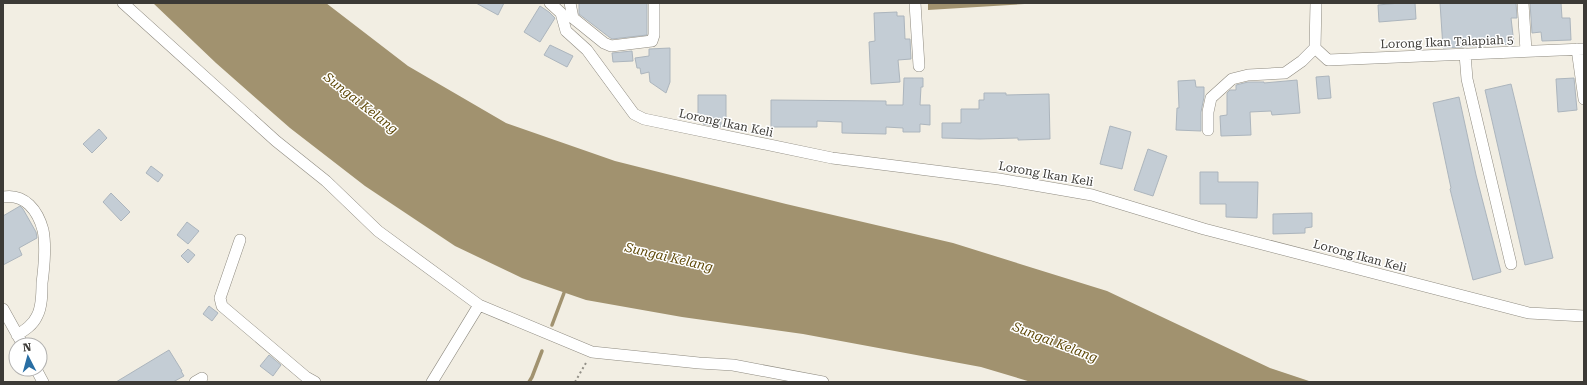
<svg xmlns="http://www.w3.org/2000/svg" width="1587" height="385" font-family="'Roboto Serif',serif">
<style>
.water{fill:#a1926f}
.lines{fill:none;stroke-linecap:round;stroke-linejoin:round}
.stream{stroke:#a1926f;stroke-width:3.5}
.building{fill:#c4cdd5;stroke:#acb5bd}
.minor-casing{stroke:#8f8b81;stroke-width:12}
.path{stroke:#918e86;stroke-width:2;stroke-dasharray:2 3;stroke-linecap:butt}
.minor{stroke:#fff;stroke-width:11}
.labels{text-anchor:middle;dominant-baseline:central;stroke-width:3;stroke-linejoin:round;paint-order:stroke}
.street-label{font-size:12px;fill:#3c3a36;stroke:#fff}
.water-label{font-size:13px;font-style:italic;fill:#5f4908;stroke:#fff}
</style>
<rect width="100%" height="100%" fill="#f2eee3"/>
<path class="water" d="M153,3H326L408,66L506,123L615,161L786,204L953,243L1107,291L1270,368L1312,382H1031L981,367L803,334L682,317L586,300L522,278L455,246L365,186L290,128L216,63Z
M928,3H1041L928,10Z"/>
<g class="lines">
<path class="stream" d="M552,325L564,293
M529,382L532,377L542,351"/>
</g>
<path class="building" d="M476,3H504L498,15Z
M579,3H647V35L612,39L609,37L579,14Z
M1400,3H1415L1416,19L1379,22L1378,5Z
M1440,3H1516L1517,18H1511L1514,44L1443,48Z
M1530,3H1561L1562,18H1570L1571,40L1542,41L1541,32L1532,33Z
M540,6L549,12L555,18L540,42L524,32Z
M897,12V16H904L905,39H910L911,59L898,60L900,82L871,84L869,42L875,41L874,13Z
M550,45L573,56L567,67L544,55Z
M670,48V82L666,93L650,82L649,72L641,74L640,68H637L635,58L649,56V49Z
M632,51L633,61L613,62L612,53Z
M1329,76L1331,98L1318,99L1316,77Z
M904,78H923V87H921L920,105H930V125L920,124V132H903V128L886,127V134L842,133V122L817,121V127H771V100L886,101V105H903Z
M1574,78L1577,110L1558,112L1556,79Z
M1195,80L1196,87H1204V97L1201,112V131L1176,130L1177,108H1179L1178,81Z
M1297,80L1300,113L1272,115L1271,111L1250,112L1251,135L1221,136L1220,116L1227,115V93L1230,90H1236V85L1248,82H1264V83Z
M1511,84L1553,258L1525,265L1485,90Z
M984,93H1006V95L1049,94L1050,139L1018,140V138L980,139L942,138V123H961V109H979V100H984Z
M698,95H726V119H721V127L703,124V119H698Z
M1459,97L1476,175L1501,272L1473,280L1450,189L1451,188L1433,103Z
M1110,126L1131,132L1122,169L1100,164Z
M99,129L107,138L92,153L83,144Z
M1148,149L1167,156L1153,196L1134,190Z
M151,166L163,175L158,182L146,173Z
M1200,172H1218V182H1258L1257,218L1226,217V204H1200Z
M111,193L130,212L121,221L103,202Z
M20,206L23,209L36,232L37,238L19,248L22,255L3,265V216Z
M1312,213V227L1305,228V233L1273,234V214Z
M187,222L199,231L188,244L177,235Z
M188,249L195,255L188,263L181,256Z
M209,306L218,313L212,321L203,314Z
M169,350L182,371H181L184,376L173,382H116Z
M269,355L281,365L273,376L260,366Z"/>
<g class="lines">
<g class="minor-casing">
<path id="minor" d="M123,3L276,141L326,181L378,231L479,305L592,352L699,363L733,365L823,382
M550,3L561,13L566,31L587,50L634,114L644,119L832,158L999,179L1092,195L1204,229L1529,313L1584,316
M570,3L573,18L604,43L611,46L652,41L654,35V3
M915,3L919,66
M1523,3L1526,51
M1315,48L1328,60L1584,49
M1577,49L1584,99
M1465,54L1467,79L1511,264
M1208,130V112L1211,98L1232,79L1248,75L1285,73L1302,61L1315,48L1316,3
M3,197C25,193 38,211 43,230C46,245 44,268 42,283C42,293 42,307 37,316C33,325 25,330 17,335
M240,240L220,298L222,306L306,377L315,382
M3,309L23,345
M36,369L43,382
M195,382L202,378
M432,382L479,305"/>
</g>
<path class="path" d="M575,382L587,361"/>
<use href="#minor" class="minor"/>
</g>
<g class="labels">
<g class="street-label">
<text transform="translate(1447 42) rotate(-2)">Lorong Ikan Talapiah 5</text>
<text transform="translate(726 123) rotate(12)">Lorong Ikan Keli</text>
<text transform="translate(1046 174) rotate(10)">Lorong Ikan Keli</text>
<text transform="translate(1360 256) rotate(15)">Lorong Ikan Keli</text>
</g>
<g class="water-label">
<text transform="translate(361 103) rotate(38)">Sungai Kelang</text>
<text transform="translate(669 257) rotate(13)">Sungai Kelang</text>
<text transform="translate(1055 342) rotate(21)">Sungai Kelang</text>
</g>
</g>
<rect width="1587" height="385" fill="none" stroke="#3c3a36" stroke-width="8"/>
<g transform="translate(28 357) rotate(354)"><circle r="19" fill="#ffffff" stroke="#b1b0af"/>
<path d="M0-3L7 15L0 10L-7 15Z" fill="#296ea3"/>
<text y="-6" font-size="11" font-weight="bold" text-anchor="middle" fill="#3c3a36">N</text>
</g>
</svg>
